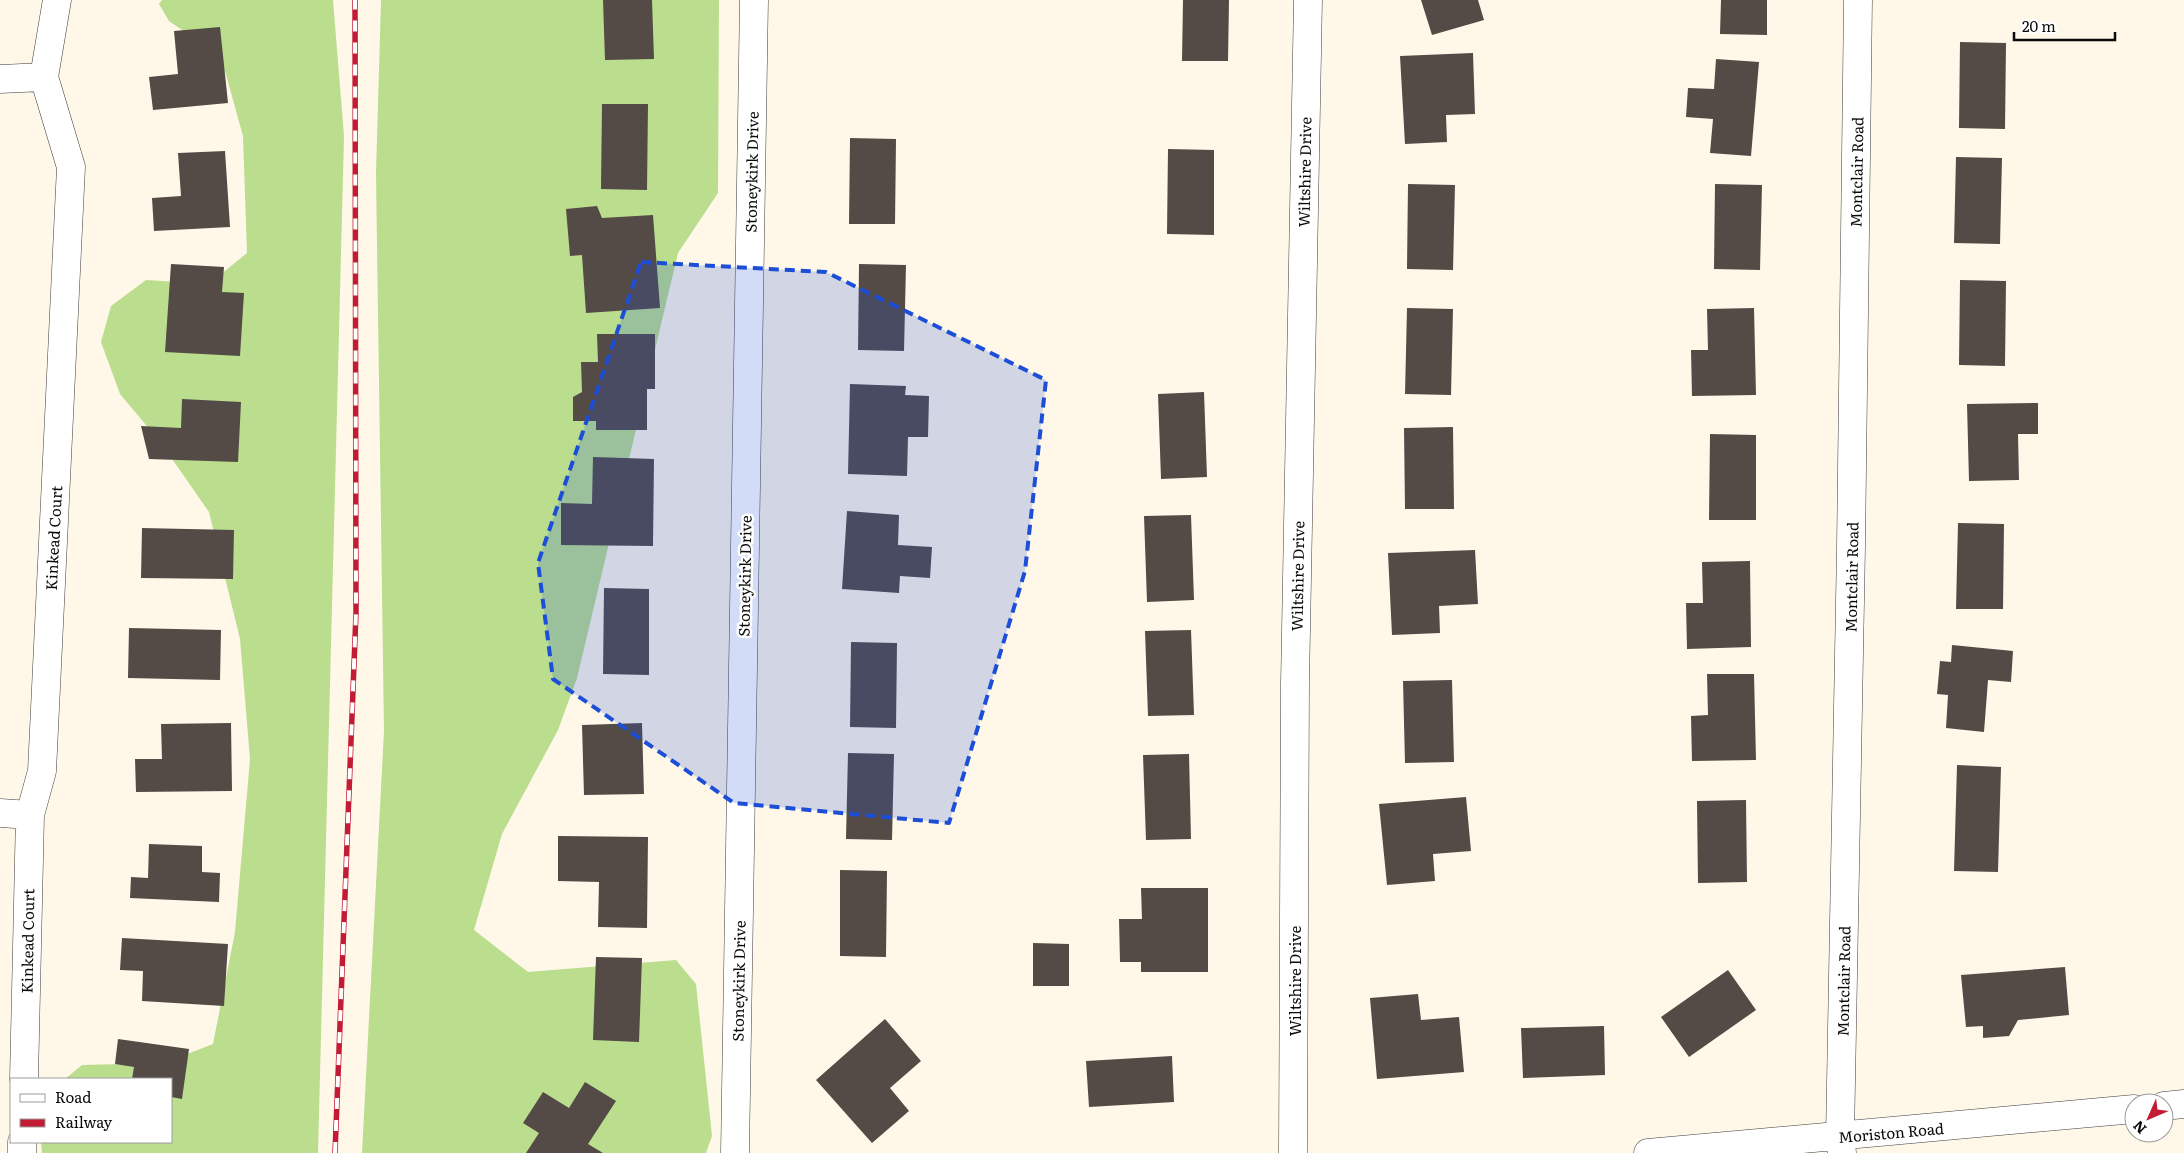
<svg xmlns="http://www.w3.org/2000/svg" width="2184" height="1153" font-family="Literata,serif">
<style>
.forest{fill:#badd8e}
.building{fill:#544a46}
.lines{fill:none;stroke-linecap:round;stroke-linejoin:round}
.street-casing{stroke:#3d3d3d;stroke-width:29}
.street{stroke:#fff;stroke-width:28}
.rail-casing{stroke:#c21b35;stroke-width:5.5}
.rail{stroke:#fff;stroke-width:4;stroke-dasharray:11;stroke-linecap:butt}
.marked{fill:#1d4ed8;fill-opacity:0.2;stroke:#1d4ed8;stroke-width:4;stroke-dasharray:10 6;stroke-linejoin:round}
.labels{text-anchor:middle;dominant-baseline:central;stroke-width:5;stroke-linejoin:round;paint-order:stroke}
.street-label{font-size:15px;fill:#0a0a0a;stroke:#fff}
</style>
<rect width="100%" height="100%" fill="#fff8e8"/>
<path class="forest" d="M162,0H333L344,136L318,1153H42L41,1142H171V1079H65L82,1065L164,1063L213,1044L235,932L250,759L240,639L209,512L161,443L120,394L101,342L111,306L146,280L209,284L247,253L243,136L225,71L204,45L169,21L159,4Z
M381,0H719L718,193L678,253L577,678L558,730L502,834L474,930L528,972L676,960L696,984L712,1136L706,1153H362L384,731L376,174Z"/>
<path class="building" d="M603,0H652L654,59L605,60Z
M1183,0H1229L1228,61H1182Z
M1421,0H1478L1484,20L1432,35Z
M1721,0H1767V35L1720,34Z
M220,27L228,103L153,110L149,77L178,74L174,31Z
M1960,42L2006,43L2005,129L1959,128Z
M1473,53L1475,114L1446,115L1447,142L1405,144L1400,56Z
M1716,59L1759,62L1751,156L1710,153L1713,119L1686,117L1688,88L1714,89Z
M602,104H648L647,190L601,189Z
M850,138L896,139L895,224H849Z
M1168,149L1214,150V235L1167,234Z
M225,151L230,227L154,231L152,198L181,196L178,153Z
M1956,157L2002,158L2000,244L1954,243Z
M1408,184L1455,185L1453,270L1407,269Z
M1715,184L1762,185L1760,270L1714,269Z
M597,206L602,218L653,215L660,308L586,313L582,255L570,256L566,209Z
M171,264L224,267L222,292L244,293L240,356L165,352Z
M859,264L906,265L904,351L858,350Z
M1960,280L2006,281L2005,366L1959,365Z
M1407,308L1453,309L1451,395L1405,394Z
M1754,308L1756,395L1692,396L1691,350H1708L1707,309Z
M597,334H655V389H647V430H596V421H573V397L582,392L581,362H598Z
M850,384L906,386L905,395L929,396L928,437H908L907,476L848,474Z
M1204,392L1207,477L1161,479L1158,394Z
M182,399L241,402L238,462L149,459L141,426L181,428Z
M2038,403V434H2018L2019,480L1969,481L1967,404Z
M1453,427L1454,509H1405L1404,428Z
M1710,434L1756,435V520H1709Z
M593,457L654,459L653,546L561,545V503L592,504Z
M847,511L899,515L898,545L932,547L930,578L900,576L899,593L842,589Z
M1191,515L1194,600L1147,602L1144,516Z
M1958,523L2004,524L2003,609H1956Z
M142,528L234,530L233,579L141,578Z
M1475,550L1478,604L1439,606L1440,633L1392,635L1388,553Z
M1750,561L1751,647L1687,649L1686,603H1703L1702,562Z
M604,588L649,589V675L603,674Z
M129,628L221,630L220,680L128,678Z
M1191,630L1194,715L1148,716L1145,631Z
M851,642L897,643L896,728L850,727Z
M1952,645L2013,651L2011,682L1988,680L1984,732L1946,728L1948,695L1937,694L1940,661L1951,662Z
M1707,674H1754L1756,760L1692,761L1691,716L1708,715Z
M1452,680L1454,762L1405,763L1403,681Z
M231,723L232,791L136,792L135,759H162L161,724Z
M642,723L644,794L584,795L582,725Z
M848,753L894,754L892,840L846,839Z
M1189,754L1191,839L1146,840L1143,755Z
M1957,765L2001,767L1998,872L1954,871Z
M1466,797L1471,851L1433,854L1435,881L1387,885L1379,804Z
M1746,800L1747,882L1698,883L1697,801Z
M558,836L648,837L647,928L598,927L599,882L558,881Z
M149,844L202,846V872L220,873L219,902L130,898L131,877L148,878Z
M840,870L887,871L886,957L840,956Z
M1141,888H1208V972H1141V962H1120L1119,919H1142Z
M122,938L228,944L224,1006L142,1001L143,971L120,970Z
M1033,943L1069,944V986H1033Z
M596,957L642,958L639,1042L593,1040Z
M2065,967L2069,1015L2018,1020L2009,1036L1983,1038V1026L1966,1027L1961,975Z
M1728,970L1756,1010L1689,1057L1661,1017Z
M1418,994L1421,1020L1459,1017L1464,1072L1377,1079L1370,998Z
M885,1019L921,1061L890,1088L909,1111L872,1143L816,1080Z
M1604,1026L1605,1075L1523,1078L1521,1028Z
M118,1039L189,1049L182,1099L171,1097V1079H132L134,1067L115,1064Z
M1172,1056L1174,1102L1089,1107L1086,1061Z
M585,1082L616,1101L588,1144L603,1153H526L539,1133L523,1123L543,1092L569,1108Z"/>
<g class="lines">
<g class="street-casing">
<path id="street" d="M0,79L44,77
M0,813L30,815
M24,1079L30,815L42,771L71,167L44,77L57,0
M2164,1106L2184,1104
M22,1153V1142
M735,1153L754,0
M1293,1153L1295,683L1308,0
M1648,1153L2134,1109
M1842,1153L1840,1137L1851,547L1858,0"/>
</g>
<use href="#street" class="street"/>
<g class="rail-casing">
<path id="rail" d="M335,1153L356,613L355,0"/>
</g>
<use href="#rail" class="rail"/>
</g>
<path class="marked" d="M641,262L826,272L1046,380L1025,571L949,823L734,803L553,679L538,563Z"/>
<g class="labels">
<g class="street-label">
<text transform="translate(751 172) rotate(-89)">Stoneykirk Drive</text>
<text transform="translate(1304 172) rotate(-89)">Wiltshire Drive</text>
<text transform="translate(1856 172) rotate(-89)">Montclair Road</text>
<text transform="translate(53 538) rotate(-87)">Kinkead Court</text>
<text transform="translate(744 576) rotate(-89)">Stoneykirk Drive</text>
<text transform="translate(1297 576) rotate(-89)">Wiltshire Drive</text>
<text transform="translate(1851 577) rotate(-89)">Montclair Road</text>
<text transform="translate(27 941) rotate(-89)">Kinkead Court</text>
<text transform="translate(738 981) rotate(-89)">Stoneykirk Drive</text>
<text transform="translate(1294 981) rotate(-90)">Wiltshire Drive</text>
<text transform="translate(1843 981) rotate(-89)">Montclair Road</text>
<text transform="translate(1891 1132) rotate(-5)">Moriston Road</text>
</g>
</g>
<rect x="10" y="1078" width="162" height="65" fill="#ffffff" stroke="#9d9d9d"/>
<rect x="20" y="1094" width="25" height="8" fill="#ffffff" stroke="#9d9d9d"/>
<text x="55" y="1103" font-size="15" fill="#0a0a0a">Road</text>
<rect x="20" y="1119" width="25" height="8" fill="#c21b35" stroke="#9d9d9d"/>
<text x="55" y="1128" font-size="15" fill="#0a0a0a">Railway</text>
<g transform="translate(2149 1118) rotate(225)"><circle r="24" fill="#ffffff" stroke="#9d9d9d"/>
<path d="M0-4L9 19L0 12L-9 19Z" fill="#c21b35"/>
<text y="-8" font-size="14" font-weight="bold" text-anchor="middle" fill="#0a0a0a">N</text>
</g>
<path d="M2014 32v8h101v-8" fill="none" stroke="#0a0a0a" stroke-width="2.5"/>
<text x="2022" y="32" font-size="15" fill="#0a0a0a" stroke="#ffffff" stroke-width="4" paint-order="stroke">20 m</text>
</svg>
